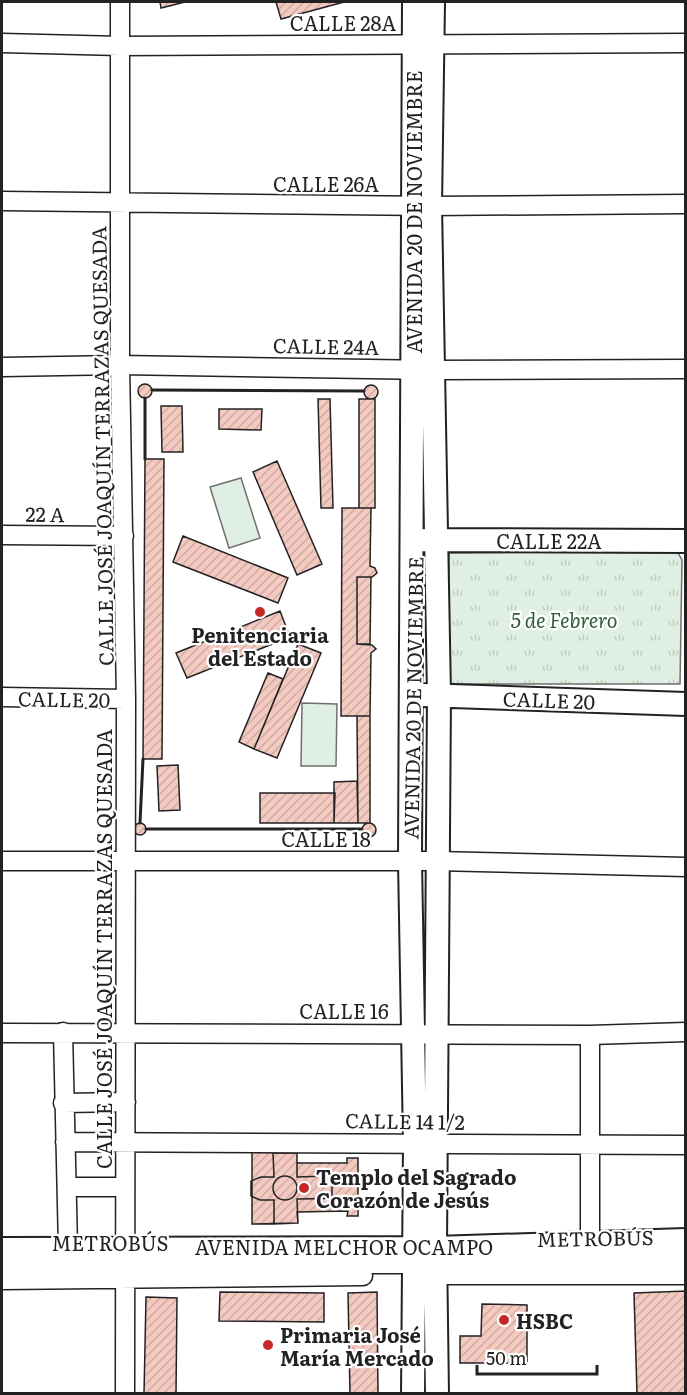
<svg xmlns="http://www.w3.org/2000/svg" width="687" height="1395" font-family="Literata,serif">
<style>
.grass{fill:url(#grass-tufts);stroke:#6f6f6f;stroke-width:1.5}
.garden{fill:#e0efe3;stroke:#6f6f6f;stroke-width:1.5}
.building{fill:url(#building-hatch);stroke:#222;stroke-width:1.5}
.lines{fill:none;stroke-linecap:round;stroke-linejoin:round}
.minor-casing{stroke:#222;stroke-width:21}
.major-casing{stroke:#222;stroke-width:26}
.minor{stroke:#fff;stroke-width:18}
.major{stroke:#fff;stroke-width:22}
.wall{stroke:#222;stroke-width:3}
.poi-dot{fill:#c62828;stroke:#fff;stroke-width:2}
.labels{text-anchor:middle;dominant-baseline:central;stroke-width:4.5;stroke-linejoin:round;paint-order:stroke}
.street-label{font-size:20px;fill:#222;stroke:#fff}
.park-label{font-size:20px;font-style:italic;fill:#2f5e38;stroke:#fff}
.poi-label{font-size:20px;font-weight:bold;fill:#222;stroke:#fff;text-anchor:start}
</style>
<defs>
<pattern id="grass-tufts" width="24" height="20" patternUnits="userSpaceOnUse" patternTransform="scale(1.5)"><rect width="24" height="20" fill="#e0efe3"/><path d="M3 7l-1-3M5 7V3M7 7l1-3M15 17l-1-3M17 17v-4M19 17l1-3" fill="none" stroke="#c0cdc2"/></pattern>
<pattern id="building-hatch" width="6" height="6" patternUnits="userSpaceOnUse" patternTransform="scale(1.5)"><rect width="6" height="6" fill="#f3c9c0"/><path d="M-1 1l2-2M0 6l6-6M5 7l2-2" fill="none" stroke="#d0aca5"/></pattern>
</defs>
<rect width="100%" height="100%" fill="#fff"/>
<path class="grass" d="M677,551L682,560L680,684H448L449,553Z"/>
<path class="garden" d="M241,478L260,538L229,548L210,487Z
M302,703L337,704L336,766H301Z"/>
<path class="building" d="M160,2H185L161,8Z
M276,2H344L281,19Z
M138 391a7 7 0 1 1 14 0a7 7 0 1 1-14 0Z
M364 392a7 7 0 1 1 14 0a7 7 0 1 1-14 0Z
M318,399H330L333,508H321Z
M359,399H375V508H359Z
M161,406H182L183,452H162Z
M219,409H262L261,430L219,429Z
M145,459H164L162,759H143Z
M277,461L322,564L297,575L253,472Z
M342,508H371L370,566L375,568L377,573L372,577H357V644L372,645L376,649L371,653L370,716H341Z
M183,536L288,578L278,603L173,562Z
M357,577H371L370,644H357Z
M280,611L290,637L187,678L176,653Z
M298,644L321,653L277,758L254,749Z
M268,673L283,679L254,749L239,742Z
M357,716H370V823H358Z
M178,765L180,810L159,811L157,766Z
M357,781L358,823H334V782Z
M260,793H335L334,823H260Z
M362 830a7 7 0 1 1 14 0a7 7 0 1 1-14 0Z
M134 829a6 6 0 1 1 12 0a6 6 0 1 1-12 0Z
M252,1152L297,1153V1163H347V1158H358V1216H347L348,1211L297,1212L298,1223L252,1224Z
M273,1153H297V1177L358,1175V1198L297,1199L298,1223L274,1224V1200H260L251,1196V1181L261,1177H274Z
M332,1175H358V1198L332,1199Z
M273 1188a12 12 0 1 1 24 0a12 12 0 1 1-24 0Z
M686,1291V1394H637L634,1293Z
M220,1292L324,1293V1322L219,1321Z
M377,1292L378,1394H350L348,1293Z
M146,1297L177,1298L176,1394H144Z
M482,1304L527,1305V1363H460V1336H481Z"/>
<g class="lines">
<g class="minor-casing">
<path id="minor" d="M120,2V365L126,699L125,1394
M2,43L120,46L686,43
M2,201L430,206L686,204
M2,367L120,365L433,370L686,369
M2,535L124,536
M2,697L126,699
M2,861H436L686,867
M63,1032L68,1248
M2,1033L590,1035L686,1032
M63,1103L126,1102
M65,1142L686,1145
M67,1187H125
M590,1241V1035
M2,1264H414L435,1261L686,1259
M423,1275H686
M2,1280L363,1276"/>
</g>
<g class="major-casing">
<path id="major" d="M433,2L430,206L439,695L435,1248L437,1394
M420,540L686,541
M423,695L686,704
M2,1249L435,1248L686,1240
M413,1394L415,1143L410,861L414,2"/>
</g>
<use href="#minor" class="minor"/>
<use href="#major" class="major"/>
<path class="wall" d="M152,390L364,391
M145,398V459
M140,823L143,759
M146,829H362"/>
</g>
<g class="poi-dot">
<circle cx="260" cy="612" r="6"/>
<circle cx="304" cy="1188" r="6"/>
<circle cx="504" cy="1320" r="6"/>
<circle cx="268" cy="1345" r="6"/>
</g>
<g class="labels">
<g class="street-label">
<text x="343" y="22">CALLE 28A</text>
<text x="326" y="183">CALLE 26A</text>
<text transform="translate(413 212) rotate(-90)">AVENIDA 20 DE NOVIEMBRE</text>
<text transform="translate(326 345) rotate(1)">CALLE 24A</text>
<text transform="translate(101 446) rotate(-91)">CALLE JOSÉ JOAQUÍN TERRAZAS QUESADA</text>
<text transform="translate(45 513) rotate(1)">22 A</text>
<text x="549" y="540">CALLE 22A</text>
<text transform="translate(64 698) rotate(1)">CALLE 20</text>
<text transform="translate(412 698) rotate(-89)">AVENIDA 20 DE NOVIEMBRE</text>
<text transform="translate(549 699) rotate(2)">CALLE 20</text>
<text x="326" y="838">CALLE 18</text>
<text transform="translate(103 949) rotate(-90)">CALLE JOSÉ JOAQUÍN TERRAZAS QUESADA</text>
<text x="344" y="1010">CALLE 16</text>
<text transform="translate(405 1120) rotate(1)">CALLE 14 1/2</text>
<text transform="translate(595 1237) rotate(-1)">METROBÚS</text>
<text x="110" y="1242">METROBÚS</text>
<text x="344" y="1246">AVENIDA MELCHOR OCAMPO</text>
</g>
<g class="park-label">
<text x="564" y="619">5 de Febrero</text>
</g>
<g class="poi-label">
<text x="260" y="634" text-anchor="middle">Penitenciaria<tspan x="260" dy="23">del Estado</tspan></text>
<text x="316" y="1176">Templo del Sagrado<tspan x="316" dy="23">Corazón de Jesús</tspan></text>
<text x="516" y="1320">HSBC</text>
<text x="280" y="1334">Primaria José<tspan x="280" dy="23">María Mercado</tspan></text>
</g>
</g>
<rect width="687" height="1395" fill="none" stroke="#222222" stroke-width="6"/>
<path d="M477 1365v9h120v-9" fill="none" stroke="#222222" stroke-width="3"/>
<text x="486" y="1365" font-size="18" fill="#222222" stroke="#ffffff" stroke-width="4.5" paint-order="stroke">50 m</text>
</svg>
